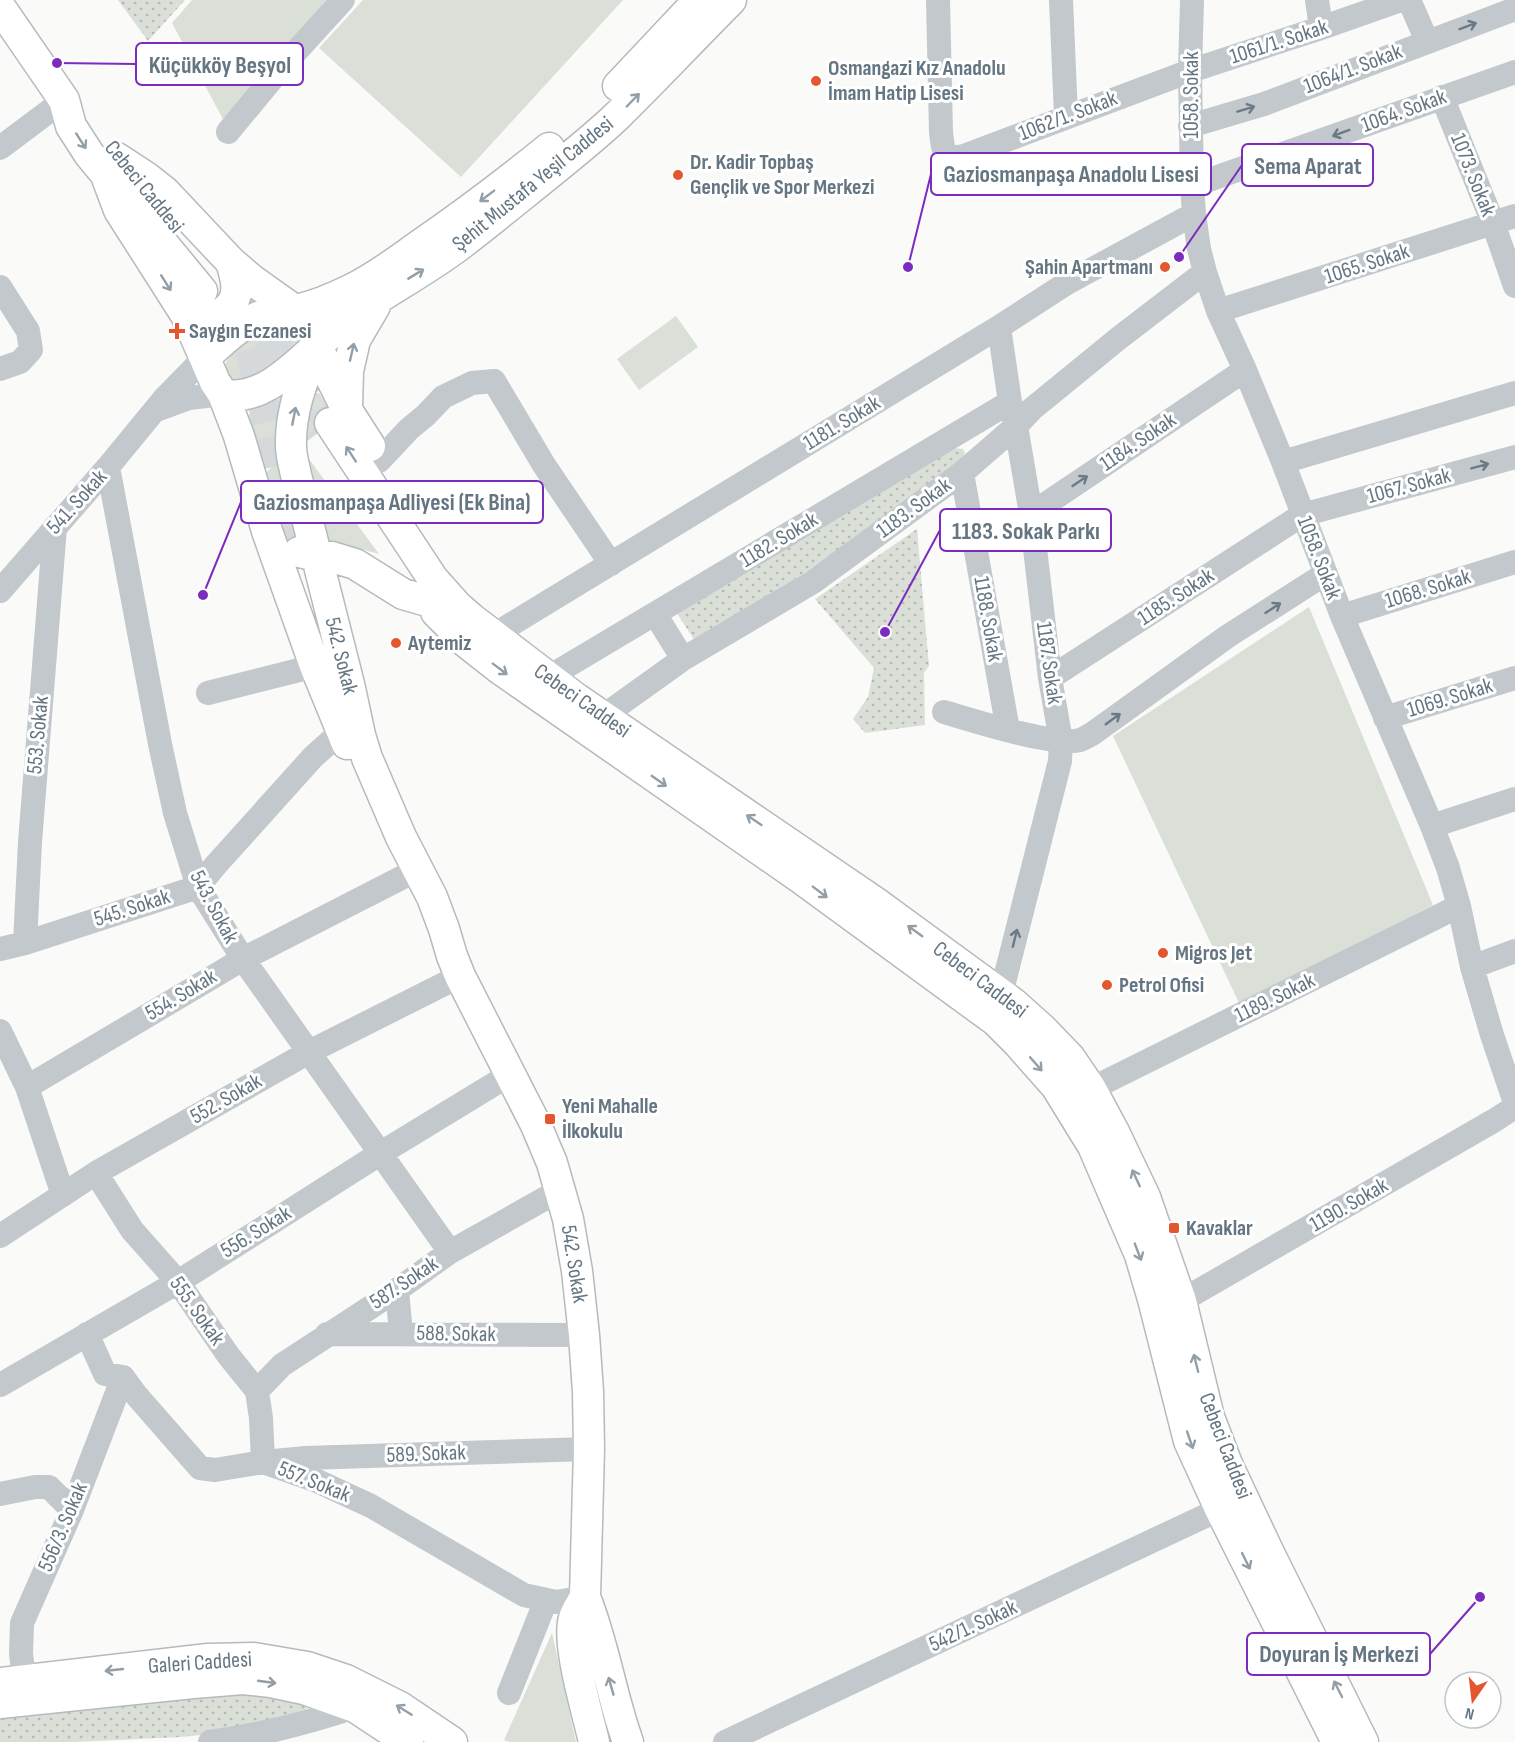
<svg xmlns="http://www.w3.org/2000/svg" width="1515" height="1742" font-family="'Sofia Sans Condensed',sans-serif">
<style>
.green{fill:#dadfd7}
.park{fill:url(#park-dots)}
.lines{fill:none;stroke-linecap:round;stroke-linejoin:round}
.major-tunnel{stroke:#d5d9db;stroke-width:30;stroke-dasharray:30 15;stroke-linecap:butt}
.major-casing{stroke:#b5babe;stroke-width:33}
.minor{stroke:#c3c8cc;stroke-width:24}
.major{stroke:#fff;stroke-width:30}
.oneway{stroke:#6a7a87}
.oneway2{stroke:#939fa8}
.poi-dot{fill:#e4572e;stroke:#fff;stroke-width:2}
.labels{text-anchor:middle;dominant-baseline:central;stroke-width:6;stroke-linejoin:round;paint-order:stroke}
.street-label{font-size:22px;fill:#657683;stroke:#fff}
.poi-label{font-size:22px;font-weight:bold;fill:#657683;stroke:#fff;text-anchor:start}
.leader{fill:none;stroke:#7b2cbf;stroke-width:2}
.callout-dot{fill:#7b2cbf;stroke:#fff;stroke-width:2}
.callout{fill:#fff;stroke:#7b2cbf;stroke-width:2}
.callout-label{font-size:24px;text-anchor:middle;font-weight:bold;fill:#657683}
</style>
<defs>
<pattern id="park-dots" width="8" height="8" patternUnits="userSpaceOnUse" patternTransform="scale(1.5)"><rect width="8" height="8" fill="#dadfd7"/><path d="M2 2h.1M6 6h.1" fill="none" stroke="#b4b9b4" stroke-width="1.8" stroke-linecap="round"/></pattern>
</defs>
<rect width="100%" height="100%" fill="#fafaf8"/>
<path class="green" d="M192,0H335L226,125L172,23Z
M363,0H623L461,177L319,48Z
M676,316L698,347L639,390L617,359Z
M277,321C291,326 298,325 302,341L269,378L231,384L224,367C233,344 256,334 277,321Z
M314,393H319L334,418L304,441V431Z
M282,400L280,451L263,470L247,418L251,412Z
M306,455L379,554L324,539Z
M281,457L299,539H293L284,533L264,475Z
M1309,607L1433,905L1240,1005L1113,736Z
M552,1633L576,1742H509L504,1740Z"/>
<path class="park" d="M118,0H185L148,41Z
M953,448L963,449L965,453L964,457L886,517L804,573L695,641L673,607Z
M917,529L929,666L924,673L925,725L865,733L853,719L868,697L874,668L815,599Z
M248,1690L293,1699L308,1709L263,1724L231,1732L181,1737L75,1742H0V1719Z"/>
<g class="lines">
<path class="major-tunnel" d="M238,301L281,353L330,423
M250,349L301,568
M284,395L314,436"/>
<g class="major-casing">
<path id="major" d="M0,7L64,100L71,126L89,154L202,291
M618,86L699,0
M117,158L146,177L165,192L231,262L252,280L311,322L317,332L318,346L328,372L347,410L370,446
M107,178L119,210L186,315L215,382L223,394L239,436L267,531L279,565L315,666L347,744
M186,315C195,316 205,319 214,317C219,316 222,313 226,310C242,297 236,278 231,262
M318,346C303,376 290,412 291,446C291,456 294,465 296,475L349,684L360,735L367,758L401,837L432,897L444,929L452,956L460,976L536,1125L552,1163L568,1219L577,1271L584,1335L588,1392L589,1449L585,1597C604,1644 611,1695 628,1742
M205,357C222,342 239,325 260,316C272,311 283,312 296,310C315,306 334,298 352,289C375,278 396,262 417,247C462,216 506,183 549,148
M223,394C270,406 316,341 350,317C386,291 426,271 461,244C491,221 520,197 550,173C572,155 595,137 616,117C655,79 692,39 731,0
M347,407L348,371L355,340L375,306
M330,423L433,579L457,606L472,619L577,699L879,905L1013,1003L1042,1029L1070,1058L1091,1089L1114,1132L1145,1197L1181,1301L1209,1417L1227,1464L1269,1553L1363,1742
M299,552L316,556L332,557L355,564L403,594L427,601
M436,612L467,643L500,669L799,877L996,1021L1018,1043L1056,1086L1093,1146L1140,1255L1153,1299L1189,1441L1220,1509L1337,1742
M585,1597C581,1604 576,1611 574,1618C566,1644 588,1714 594,1742
M0,1683L208,1659L254,1658L307,1667L346,1680L400,1707L452,1742
M0,1703L193,1683L243,1679L271,1682L304,1689L355,1707L408,1742"/>
</g>
<path class="minor" d="M938,0L941,132C943,150 943,160 964,156L1190,71L1321,28L1401,0
M1061,0L1066,116
M1192,0L1190,71L1192,186L1194,214L1199,249L1205,272L1218,311L1245,370L1283,462L1342,616L1432,826L1448,868L1459,906L1472,967L1492,1035L1515,1103
M1317,0L1321,28
M1409,0L1427,41
M1442,97L1493,223L1515,286
M1190,126L1264,104L1515,9
M228,132L281,68L343,0
M0,148L64,100
M1192,186L1515,72
M0,287L28,331L31,350L20,362L0,369
M1218,311L1515,216
M999,327L1010,402L1016,426L1031,514L1050,678L1061,741L1060,761L1001,994
M159,409L189,398L223,394
M379,461L409,429L426,415L443,397L472,383L494,381L544,465L611,564
M1283,462L1515,393
M108,467L160,744L175,813L198,887L243,959L450,1252
M962,473L1008,730
M1031,514L1245,370
M0,591L108,467L163,400L205,357
M655,614L683,659
M1342,616L1515,562
M492,636L999,327L1067,283L1194,214
M547,678L1010,402
M1050,678L1302,515L1515,457
M208,693L315,666
M944,712C972,720 1055,747 1080,740C1084,739 1088,736 1092,734L1228,636L1325,574
M602,717L683,659L813,582L962,473L1016,426L1032,409L1119,338L1205,272
M1385,718L1515,678
M1432,826L1515,799
M25,943L30,842L55,527
M0,949L25,943L198,887L214,867L313,757L342,731
M1472,967L1515,951
M0,1031L27,1087L63,1195
M27,1087L243,959L403,877
M1091,1089L1459,906
M96,1173L132,1230L178,1282L228,1355L257,1391L261,1418L263,1462L306,1458L589,1449
M0,1236L96,1173L309,1052L460,976
M397,1290L401,1333
M1181,1301L1495,1120L1515,1107
M87,1334L105,1374L123,1377L137,1396L200,1468L215,1470L263,1462L317,1481L371,1506L524,1595L556,1602L585,1597
M327,1334L584,1335
M0,1385L178,1282L381,1153L509,1075
M257,1391L282,1365L397,1290L450,1252L560,1190
M0,1494L35,1487H49L72,1510
M24,1679L21,1653L22,1623L72,1510L123,1377
M509,1693L546,1600
M210,1742C260,1735 308,1723 355,1707
M725,1742L1220,1509"/>
<use href="#major" class="major"/>
</g>
<defs><path id="oneway-shaft" d="M-6 0H5M1.5-3L5.5 0L1.5 3" fill="none" stroke-width="1.6" stroke-linecap="round" stroke-linejoin="round" transform="scale(1.5)"/></defs>
<g class="oneway">
<use href="#oneway-shaft" transform="translate(1468 26) rotate(-20)"/>
<use href="#oneway-shaft" transform="translate(1246 109) rotate(-17)"/>
<use href="#oneway-shaft" transform="translate(1341 133) rotate(160)"/>
<use href="#oneway-shaft" transform="translate(1480 466) rotate(-15)"/>
<use href="#oneway-shaft" transform="translate(1080 481) rotate(-34)"/>
<use href="#oneway-shaft" transform="translate(1273 608) rotate(-33)"/>
<use href="#oneway-shaft" transform="translate(1113 719) rotate(-36)"/>
<use href="#oneway-shaft" transform="translate(1015 938) rotate(-76)"/>
</g>
<g class="oneway2">
<use href="#oneway-shaft" transform="translate(633 100) rotate(-46)"/>
<use href="#oneway-shaft" transform="translate(81 141) rotate(57)"/>
<use href="#oneway-shaft" transform="translate(487 196) rotate(143)"/>
<use href="#oneway-shaft" transform="translate(416 274) rotate(-31)"/>
<use href="#oneway-shaft" transform="translate(166 283) rotate(58)"/>
<use href="#oneway-shaft" transform="translate(352 352) rotate(-77)"/>
<use href="#oneway-shaft" transform="translate(294 416) rotate(-79)"/>
<use href="#oneway-shaft" transform="translate(351 454) rotate(-123)"/>
<use href="#oneway-shaft" transform="translate(500 669) rotate(37)"/>
<use href="#oneway-shaft" transform="translate(659 781) rotate(35)"/>
<use href="#oneway-shaft" transform="translate(754 820) rotate(-146)"/>
<use href="#oneway-shaft" transform="translate(820 892) rotate(37)"/>
<use href="#oneway-shaft" transform="translate(915 931) rotate(-144)"/>
<use href="#oneway-shaft" transform="translate(1036 1064) rotate(49)"/>
<use href="#oneway-shaft" transform="translate(1136 1178) rotate(-115)"/>
<use href="#oneway-shaft" transform="translate(1138 1252) rotate(69)"/>
<use href="#oneway-shaft" transform="translate(1196 1363) rotate(-104)"/>
<use href="#oneway-shaft" transform="translate(1190 1440) rotate(71)"/>
<use href="#oneway-shaft" transform="translate(1246 1561) rotate(64)"/>
<use href="#oneway-shaft" transform="translate(114 1670) rotate(174)"/>
<use href="#oneway-shaft" transform="translate(267 1682) rotate(8)"/>
<use href="#oneway-shaft" transform="translate(611 1686) rotate(-106)"/>
<use href="#oneway-shaft" transform="translate(1338 1689) rotate(-117)"/>
<use href="#oneway-shaft" transform="translate(404 1710) rotate(-148)"/>
</g>
<g class="poi-dot">
<circle cx="816" cy="81" r="6"/>
<circle cx="678" cy="175" r="6"/>
<circle cx="1165" cy="267" r="6"/>
<path d="M174 322h6v6h6v6h-6v6h-6v-6h-6v-6h6z"/>
<circle cx="396" cy="643" r="6"/>
<circle cx="1163" cy="953" r="6"/>
<circle cx="1107" cy="985" r="6"/>
<rect x="544" y="1113" width="12" height="12" rx="3"/>
<rect x="1168" y="1222" width="12" height="12" rx="3"/>
</g>
<g class="labels">
<g class="street-label">
<text transform="translate(1279 42) rotate(-18)">1061/1. Sokak</text>
<text transform="translate(1353 69) rotate(-21)">1064/1. Sokak</text>
<text transform="translate(1191 95) rotate(-90)">1058. Sokak</text>
<text transform="translate(1404 111) rotate(-20)">1064. Sokak</text>
<text transform="translate(1068 116) rotate(-21)">1062/1. Sokak</text>
<text transform="translate(1473 175) rotate(68)">1073. Sokak</text>
<text transform="translate(533 184) rotate(-39)">Şehit Mustafa Yeşil Caddesi</text>
<text transform="translate(144 187) rotate(51)">Cebeci Caddesi</text>
<text transform="translate(1367 264) rotate(-18)">1065. Sokak</text>
<text transform="translate(842 423) rotate(-31)">1181. Sokak</text>
<text transform="translate(1138 442) rotate(-34)">1184. Sokak</text>
<text transform="translate(1409 486) rotate(-15)">1067. Sokak</text>
<text transform="translate(77 502) rotate(-48)">541. Sokak</text>
<text transform="translate(914 508) rotate(-36)">1183. Sokak</text>
<text transform="translate(779 540) rotate(-31)">1182. Sokak</text>
<text transform="translate(1319 558) rotate(69)">1058. Sokak</text>
<text transform="translate(1428 589) rotate(-17)">1068. Sokak</text>
<text transform="translate(1176 597) rotate(-33)">1185. Sokak</text>
<text transform="translate(988 619) rotate(80)">1188. Sokak</text>
<text transform="translate(341 656) rotate(76)">542. Sokak</text>
<text transform="translate(1049 663) rotate(82)">1187. Sokak</text>
<text transform="translate(1450 698) rotate(-17)">1069. Sokak</text>
<text transform="translate(582 701) rotate(35)">Cebeci Caddesi</text>
<text transform="translate(38 735) rotate(-85)">553. Sokak</text>
<text transform="translate(214 907) rotate(62)">543. Sokak</text>
<text transform="translate(132 908) rotate(-18)">545. Sokak</text>
<text transform="translate(980 980) rotate(37)">Cebeci Caddesi</text>
<text transform="translate(181 995) rotate(-31)">554. Sokak</text>
<text transform="translate(1275 998) rotate(-26)">1189. Sokak</text>
<text transform="translate(226 1099) rotate(-30)">552. Sokak</text>
<text transform="translate(1349 1205) rotate(-30)">1190. Sokak</text>
<text transform="translate(256 1232) rotate(-32)">556. Sokak</text>
<text transform="translate(574 1264) rotate(81)">542. Sokak</text>
<text transform="translate(404 1283) rotate(-34)">587. Sokak</text>
<text transform="translate(197 1311) rotate(55)">555. Sokak</text>
<text transform="translate(456 1334) rotate(1)">588. Sokak</text>
<text transform="translate(1225 1446) rotate(69)">Cebeci Caddesi</text>
<text transform="translate(426 1454) rotate(-2)">589. Sokak</text>
<text transform="translate(314 1482) rotate(22)">557. Sokak</text>
<text transform="translate(63 1527) rotate(-67)">556/3. Sokak</text>
<text transform="translate(973 1626) rotate(-25)">542/1. Sokak</text>
<text transform="translate(200 1663) rotate(-4)">Galeri Caddesi</text>
</g>
<g class="poi-label">
<text x="828" y="68">Osmangazi Kız Anadolu<tspan x="828" dy="25">İmam Hatip Lisesi</tspan></text>
<text x="690" y="162">Dr. Kadir Topbaş<tspan x="690" dy="25">Gençlik ve Spor Merkezi</tspan></text>
<text x="1153" y="267" text-anchor="end">Şahin Apartmanı</text>
<text x="189" y="331">Saygın Eczanesi</text>
<text x="408" y="643">Aytemiz</text>
<text x="1175" y="953">Migros Jet</text>
<text x="1119" y="985">Petrol Ofisi</text>
<text x="562" y="1106">Yeni Mahalle<tspan x="562" dy="25">İlkokulu</tspan></text>
<text x="1186" y="1228">Kavaklar</text>
</g>
</g>
<path class="leader" d="M57 63L136 64M1179 257L1242 165M908 267L931 174M203 595L241 502M885 632L940 530M1480 1597L1430 1654"/>
<g class="callout-dot">
<circle cx="57" cy="63" r="6"/>
<circle cx="1179" cy="257" r="6"/>
<circle cx="908" cy="267" r="6"/>
<circle cx="203" cy="595" r="6"/>
<circle cx="885" cy="632" r="6"/>
<circle cx="1480" cy="1597" r="6"/>
</g>
<g class="callout">
<rect x="136" y="43" width="167" height="42" rx="6"/>
<rect x="1242" y="144" width="131" height="42" rx="6"/>
<rect x="931" y="153" width="280" height="42" rx="6"/>
<rect x="241" y="481" width="302" height="42" rx="6"/>
<rect x="940" y="509" width="171" height="42" rx="6"/>
<rect x="1247" y="1633" width="183" height="42" rx="6"/>
</g>
<g class="callout-label">
<text x="220" y="73">Küçükköy Beşyol</text>
<text x="1308" y="174">Sema Aparat</text>
<text x="1071" y="182">Gaziosmanpaşa Anadolu Lisesi</text>
<text x="392" y="510">Gaziosmanpaşa Adliyesi (Ek Bina)</text>
<text x="1026" y="539">1183. Sokak Parkı</text>
<text x="1339" y="1662">Doyuran İş Merkezi</text>
</g>
<g transform="translate(1473 1700) rotate(194)"><circle r="28" fill="#ffffff" stroke="#c1c8cd" stroke-width="1.5"/>
<path d="M0-4.5L10 22L0 15L-10 22Z" fill="#e4572e"/>
<text y="-9" font-size="16" font-weight="bold" text-anchor="middle" fill="#657683">N</text>
</g>
</svg>
